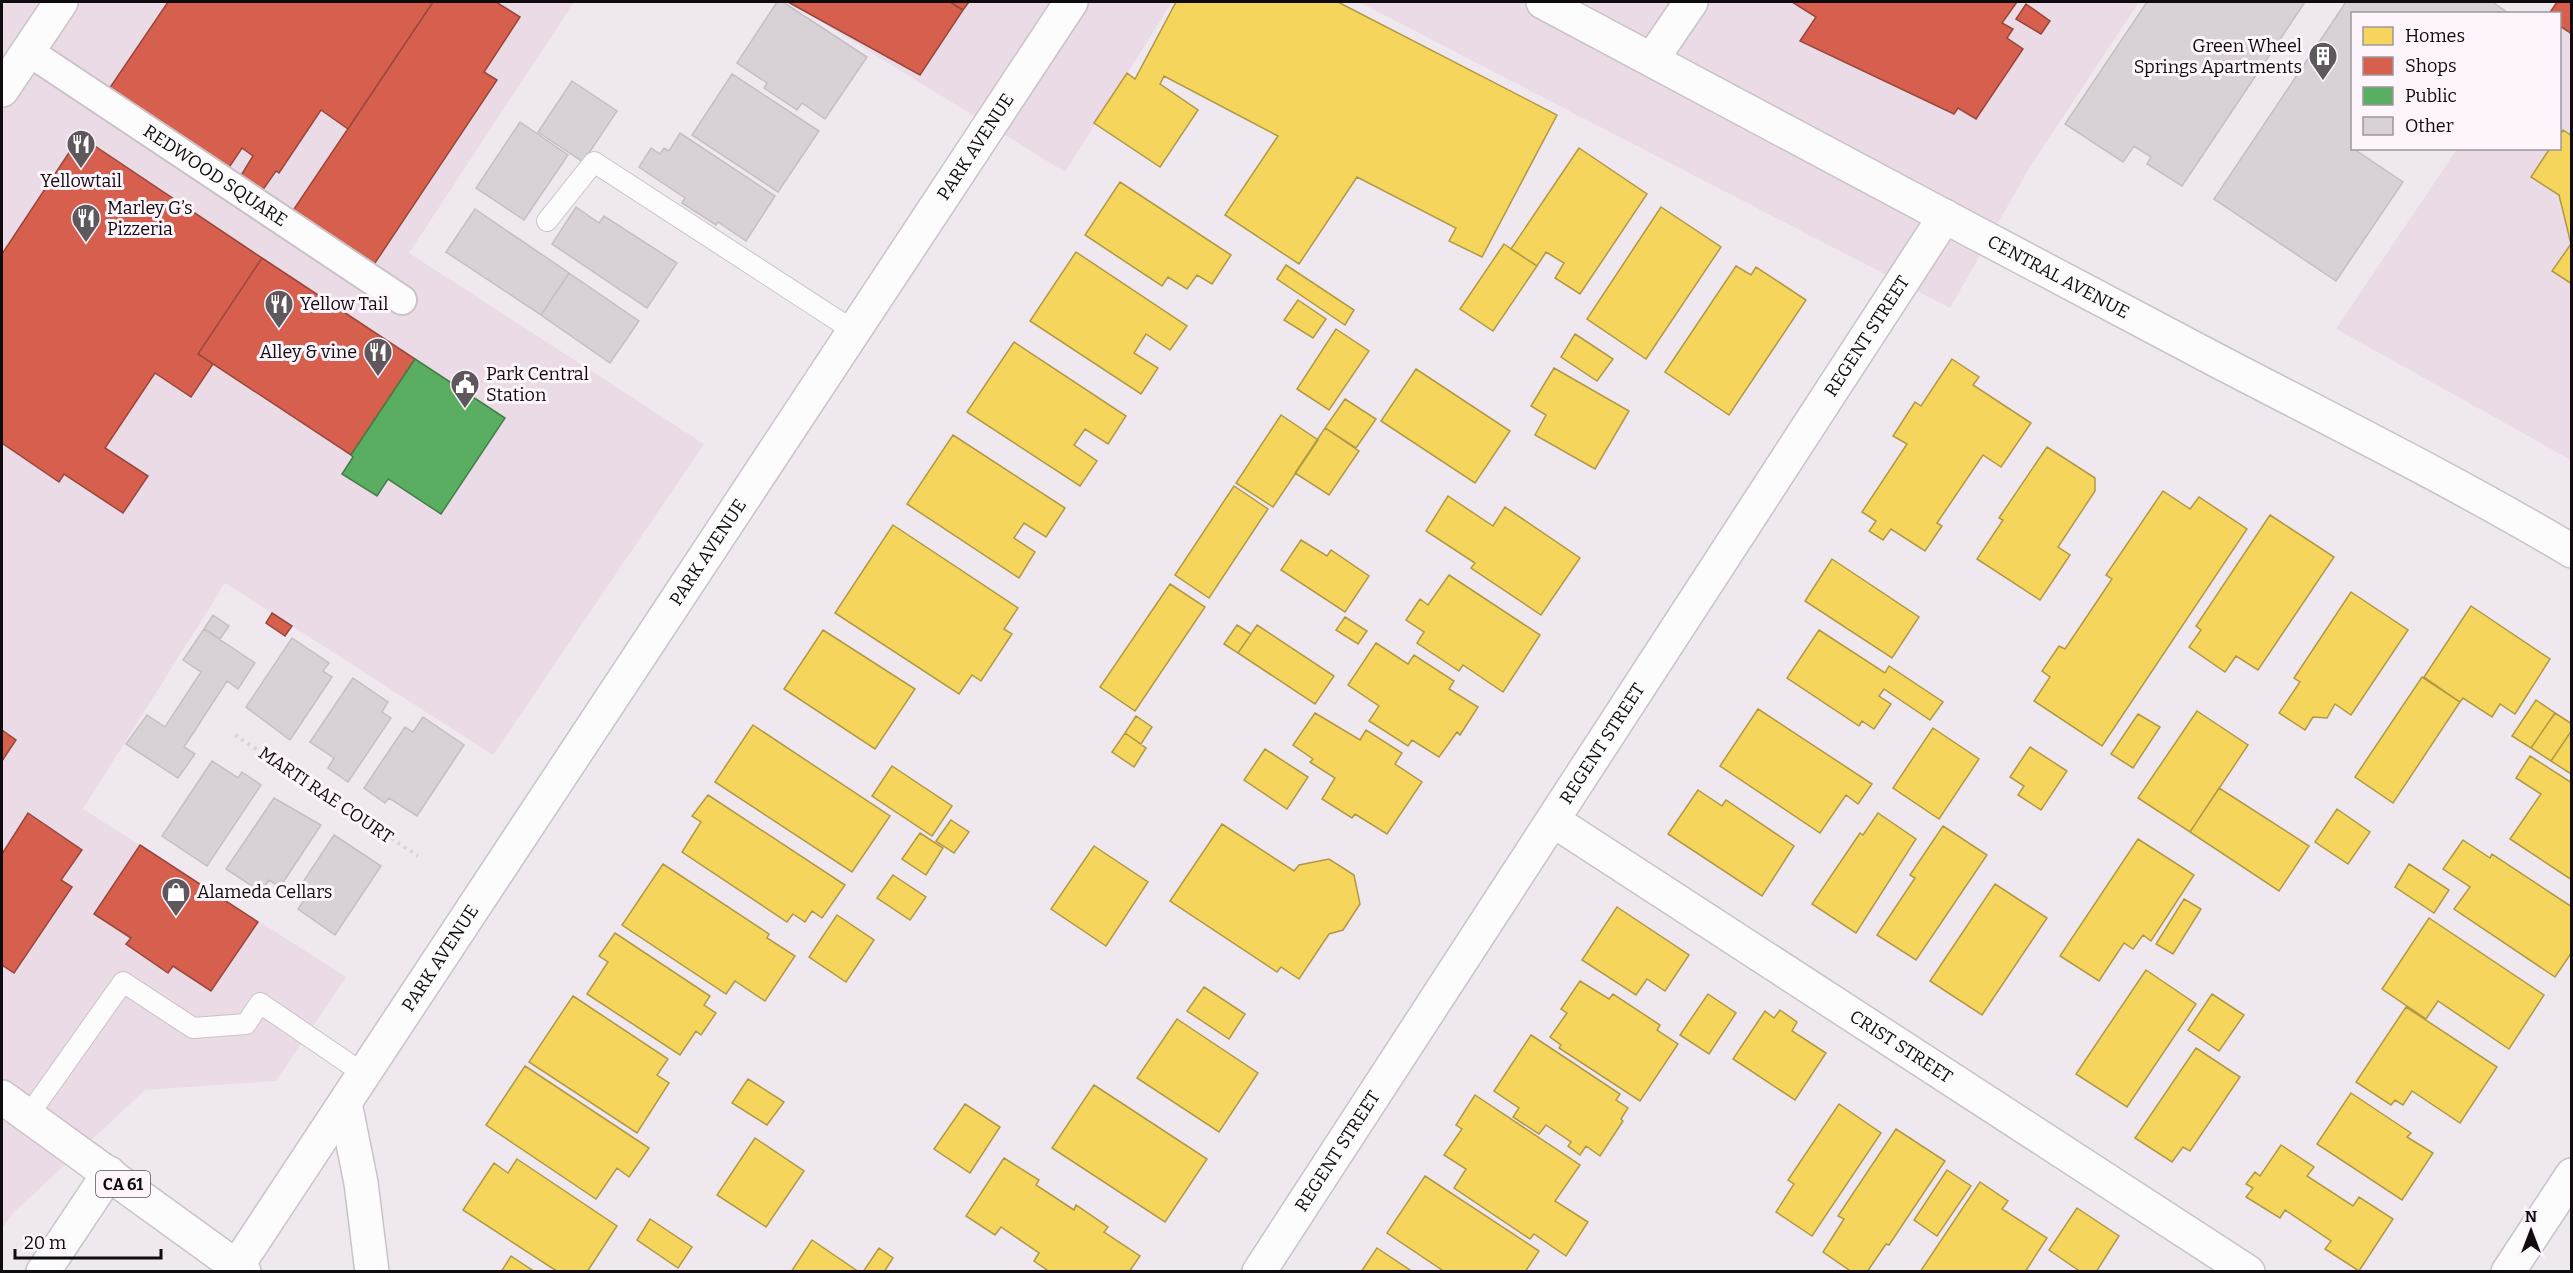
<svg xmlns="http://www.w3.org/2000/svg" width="2573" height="1273" font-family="Bitter,serif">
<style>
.built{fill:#eadbe7}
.homes{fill:#f6d55c;stroke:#b19845;stroke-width:1.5}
.shops{fill:#d6604d;stroke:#9a463a;stroke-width:1.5}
.public{fill:#5aae61;stroke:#447d48;stroke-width:1.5}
.building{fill:#d8d1d5;stroke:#c5bec2;stroke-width:1.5}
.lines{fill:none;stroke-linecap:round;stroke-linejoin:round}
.service-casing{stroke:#c9c3c8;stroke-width:22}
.pedestrian-casing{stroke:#c9c3c8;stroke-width:32}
.minor-casing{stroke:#c9c3c8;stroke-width:36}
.tertiary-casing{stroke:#c9c3c8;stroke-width:36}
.secondary-casing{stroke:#c9c3c8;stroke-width:36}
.primary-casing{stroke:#c9c3c8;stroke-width:36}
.path{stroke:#d8d5d7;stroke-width:4;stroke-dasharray:3 4.5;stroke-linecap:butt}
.service{stroke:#fdfcfd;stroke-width:20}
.pedestrian{stroke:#fdfcfd;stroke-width:28}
.minor{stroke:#fdfcfd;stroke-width:33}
.tertiary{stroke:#fdfcfd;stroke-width:33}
.secondary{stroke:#fdfcfd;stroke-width:33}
.primary{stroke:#fdfcfd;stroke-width:33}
.labels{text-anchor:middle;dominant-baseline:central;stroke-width:6;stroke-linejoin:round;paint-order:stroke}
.shield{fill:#fdf4fc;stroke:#565155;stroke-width:1.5}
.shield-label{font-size:16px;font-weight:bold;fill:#0f0b0e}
.poi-label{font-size:18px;fill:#0f0b0e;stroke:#fdf4fc;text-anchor:start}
.street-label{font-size:18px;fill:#0f0b0e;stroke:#fdf4fc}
</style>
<rect width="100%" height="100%" fill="#f0e8ef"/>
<path class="built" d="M2,2H574L409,253L704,444L493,755L225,583L83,809L346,977L276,1081L145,1090L12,1214L2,1229Z
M789,2H1172L1065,172Z
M1359,2H2139L2031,165L1950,308Z
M2556,2H2571V460L2336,329L2457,149L2560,148V14L2548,13Z"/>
<path class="homes" d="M1176,2H1338L1557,115L1482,257L1449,241L1456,228L1357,177L1299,264L1225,215L1278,136L1164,76L1160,84L1198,110L1160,167L1094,123L1127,73L1135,79Z
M2563,130L2572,136V284L2552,271L2571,244L2559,195L2531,177L2550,148H2560V135Z
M1579,148L1647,194L1580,294L1555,278L1564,263L1546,252L1537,266L1511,249Z
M1120,182L1231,255L1212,284L1197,275L1187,289L1168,277L1162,286L1085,235Z
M1661,207L1721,247L1646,359L1587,319Z
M1504,244L1537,266L1493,331L1460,309Z
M1076,252L1187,326L1170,350L1146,334L1134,353L1158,368L1141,394L1030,321Z
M1286,265L1354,310L1345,325L1277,279Z
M1736,266L1751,275L1756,267L1806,300L1729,415L1665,372Z
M1298,300L1326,319L1313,338L1284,320Z
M1336,329L1369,351L1329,410L1297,389Z
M1575,334L1613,359L1597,381L1561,357Z
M1014,342L1126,416L1108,444L1085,429L1074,445L1097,461L1080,486L967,412Z
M1952,359L1979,377L1973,385L2031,423L2001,467L1983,455L1937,523L1942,526L1925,551L1891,529L1883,540L1869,531L1876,521L1862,512L1907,444L1893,436L1915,402L1921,406Z
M1554,368L1629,411L1595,469L1535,435L1546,415L1531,406Z
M1416,369L1510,431L1475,483L1381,421Z
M1345,399L1376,419L1356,448L1325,428Z
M1281,415L1318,440L1273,507L1236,483Z
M1325,428L1359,451L1329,495L1295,473Z
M953,435L1065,508L1046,537L1024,523L1014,538L1035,552L1019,578L907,504Z
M2047,447L2095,478V491L2058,547L2070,555L2040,600L1977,559L2003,520L1999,518Z
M1234,486L1268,509L1209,598L1175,575Z
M2163,491L2190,509L2199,497L2247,529L2102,746L2034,701L2050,677L2042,671L2059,646L2065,649L2112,579L2106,575Z
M1448,496L1493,526L1505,507L1580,558L1541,615L1471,568L1475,563L1426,531Z
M2270,515L2334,557L2258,670L2236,656L2225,672L2189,647L2201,630L2196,626Z
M893,525L1018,608L1004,629L1012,634L981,681L972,675L959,694L835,613Z
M1301,540L1327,556L1331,550L1369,576L1345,612L1281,570Z
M1832,559L1919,617L1892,658L1805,601Z
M1449,575L1540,635L1503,692L1463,665L1459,671L1417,643L1424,632L1406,620L1420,599L1428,605Z
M1170,584L1205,607L1135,711L1100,687Z
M2351,592L2408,630L2351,715L2335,704L2327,718L2313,717L2305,730L2279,713L2300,682L2294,678Z
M2471,606L2550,659L2515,714L2500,704L2492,717L2463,698L2460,702L2424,677Z
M1345,617L1367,631L1358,644L1336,630Z
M1237,625L1251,634L1238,653L1224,644Z
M1257,625L1334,676L1315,704L1238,653Z
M823,630L915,689L875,749L784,689Z
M1819,630L1885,673L1889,666L1943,702L1930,720L1884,689L1879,696L1891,704L1874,729L1862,721L1859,726L1787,678Z
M1376,643L1408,664L1414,655L1454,681L1449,689L1478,707L1460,735L1457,732L1439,757L1412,740L1408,746L1369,721L1379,706L1348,685Z
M2422,677L2460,702L2393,803L2355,777Z
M2536,700L2555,713L2531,748L2512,736Z
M1758,709L1872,784L1858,804L1846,795L1820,833L1720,766Z
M2197,711L2248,745L2190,832L2138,798Z
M1315,713L1360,740L1366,730L1402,753L1395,764L1422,782L1387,834L1355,814L1352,818L1322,799L1335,778L1310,762L1313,759L1293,745Z
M2555,713L2572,724V730L2551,761L2531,748Z
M2138,714L2160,727L2133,768L2111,754Z
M1136,716L1152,727L1141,744L1125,733Z
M753,725L890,816L852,872L715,782Z
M1933,728L1979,759L1939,819L1893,788Z
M2572,730V772L2571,774L2551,761Z
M1125,733L1146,748L1134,767L1112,752Z
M2030,747L2067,771L2041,810L2018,795L2024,786L2010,777Z
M1265,749L1308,777L1287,809L1244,780Z
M2530,756L2572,783V880L2510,839L2541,794L2516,778Z
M892,766L952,806L932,836L872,796Z
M2219,788L2309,846L2279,891L2190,832Z
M1698,790L1722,806L1726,800L1794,846L1762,896L1668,834Z
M708,795L845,885L822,918L812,911L805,922L793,914L787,922L682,852L701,822L692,816Z
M2337,809L2370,832L2348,864L2315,842Z
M1878,813L1916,839L1856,933L1812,904L1860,833L1863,835Z
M951,820L969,832L954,853L936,841Z
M1222,824L1294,871L1299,865L1329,859L1354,875L1360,904L1343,930L1329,934L1299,979L1281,967L1277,972L1170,901Z
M1943,826L1987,855L1916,960L1877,935L1915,878L1910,875Z
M920,833L943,848L926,875L902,859Z
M2138,839L2194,875L2151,941L2143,935L2133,949L2124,943L2099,981L2060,956Z
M2463,840L2490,858L2492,854L2572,907V952L2555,977L2454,909L2470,887L2443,869Z
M1094,846L1148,882L1106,946L1051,909Z
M663,864L769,934L767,938L795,956L765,1001L735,981L726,994L622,925Z
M2409,864L2449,890L2434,913L2395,887Z
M893,875L926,897L910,920L877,898Z
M1995,884L2047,918L1982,1015L1930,981Z
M2184,899L2201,909L2173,954L2156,944Z
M1617,907L1689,955L1665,991L1647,979L1636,995L1582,960Z
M837,915L874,940L846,982L809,957Z
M2429,918L2544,995L2509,1049L2438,1001L2426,1019L2382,989Z
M615,933L710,996L704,1005L716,1013L701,1035L696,1031L680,1055L587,994L608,962L599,956Z
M2146,970L2196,1004L2127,1107L2076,1074Z
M1580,981L1609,999L1613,994L1660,1025L1657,1030L1678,1044L1640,1101L1559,1048L1561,1045L1550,1037L1567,1013L1561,1009Z
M1204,987L1245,1014L1229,1039L1187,1011Z
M1708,994L1736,1013L1709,1054L1680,1035Z
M2212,994L2244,1015L2219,1051L2188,1030Z
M573,996L668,1059L657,1075L669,1083L637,1133L529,1062Z
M2406,1007L2497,1067L2460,1123L2412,1091L2403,1105L2395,1100L2391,1105L2356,1082Z
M1780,1010L1797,1022L1792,1031L1826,1053L1795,1100L1733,1059L1765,1011L1774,1018Z
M1177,1019L1258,1073L1219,1132L1137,1078Z
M1531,1035L1620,1094L1616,1100L1628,1108L1621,1119L1623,1121L1600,1156L1586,1146L1580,1155L1568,1146L1571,1142L1546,1125L1539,1134L1513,1117L1519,1108L1494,1091Z
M2196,1048L2240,1077L2190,1151L2183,1147L2172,1162L2135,1138Z
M525,1066L649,1148L629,1177L617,1168L596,1199L486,1125Z
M748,1079L784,1102L767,1125L732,1103Z
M1094,1085L1207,1159L1165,1222L1052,1148Z
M2351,1093L2411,1133L2407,1137L2433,1153L2402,1200L2317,1144Z
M1475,1095L1580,1165L1555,1201L1588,1222L1566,1256L1534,1234L1530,1239L1454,1188L1466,1169L1444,1155L1462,1129L1456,1125Z
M965,1104L1000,1127L970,1173L934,1149Z
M1839,1104L1881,1133L1812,1236L1776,1212L1794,1184L1788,1180Z
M1896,1129L1945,1161L1889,1245L1886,1244L1867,1272H1852L1823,1252L1844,1219L1838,1216Z
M755,1138L804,1171L766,1227L717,1195Z
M2281,1145L2314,1167L2307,1176L2353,1206L2359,1197L2393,1219L2359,1271L2325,1249L2331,1241L2285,1210L2280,1218L2246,1197L2253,1188L2246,1184L2255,1172L2260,1176Z
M1004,1158L1039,1180L1036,1185L1074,1210L1076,1205L1108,1227L1104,1232L1140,1256L1129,1272H1050L1034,1261L1039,1253L1001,1227L995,1235L966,1216Z
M517,1159L617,1226L587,1272H558L463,1210L494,1163L508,1173Z
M1947,1170L1971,1186L1937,1236L1914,1220Z
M1425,1176L1539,1251L1525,1272H1445L1387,1233Z
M1980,1182L2008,1201L2002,1209L2047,1238L2025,1272H1920Z
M2077,1208L2119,1236L2096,1272H2081L2049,1250Z
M650,1219L692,1247L678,1268L637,1240Z
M812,1240L856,1270L855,1272H791Z
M879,1248L893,1258L884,1272H863Z
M1377,1248L1413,1272H1361Z
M511,1256L535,1272H501Z"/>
<path class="shops" d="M168,2H433L348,129L321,110L279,173L276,171L262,191L240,177L253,156L242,148L228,169L109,89Z
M433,2H496L520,17L484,72L497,80L373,266L292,212Z
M788,2H950L963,10L920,75Z
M950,2H969L963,10Z
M1792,2H2017L2002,23L2013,29L2007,38L2023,49L1976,119L1958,108L1954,114L1800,41L1816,17Z
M2557,2H2572V34L2560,26V14H2549Z
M2026,4L2050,21L2041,34L2016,19Z
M80,136L262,258L198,354L213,364L191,397L155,373L105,448L148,476L123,513L64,474L59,482L2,443V254Z
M262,258L415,359L351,455L198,354Z
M272,613L292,626L285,636L266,623Z
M2,730L16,740L2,761Z
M28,813L82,850L61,880L72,887L14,973L2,965V854Z
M140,845L258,922L211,991L173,966L168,973L126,944L131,938L94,914Z"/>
<path class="public" d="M415,359L505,418L441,514L388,479L377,496L342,474L353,457L351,455Z"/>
<path class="building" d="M777,2H783L867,57L825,119L802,103L797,110L764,88L767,83L737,63Z
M2147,2H2305L2182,186L2147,164L2151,157L2134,146L2123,162L2065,124Z
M2346,2H2492L2510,14H2352V148H2358L2357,151L2403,182L2336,281L2214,199Z
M732,74L819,131L778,192L692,135Z
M572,81L617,111L583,162L538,132Z
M520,122L568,155L524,220L476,188Z
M680,133L775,196L746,241L718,222L716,225L682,203L685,198L639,167L651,148L660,154L664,148L669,151Z
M576,207L599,223L604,216L677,263L647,308L552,244Z
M475,209L569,273L541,315L446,252Z
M569,273L639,321L610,363L541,315Z
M213,615L229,626L220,639L204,629Z
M204,629L255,663L238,689L227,681L184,747L195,754L178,778L126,744L147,715L165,727L201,672L183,660Z
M292,638L329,663L323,671L332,677L290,740L246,707Z
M353,678L388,702L382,712L391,718L348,782L328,768L334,758L310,742Z
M423,717L464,745L417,816L389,798L385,803L364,788L405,727L413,732Z
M212,761L238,778L242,772L261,785L207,866L162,836Z
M274,798L321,825L280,887L269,880L261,892L226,869Z
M334,835L381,866L335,935L298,909L306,897L297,891Z"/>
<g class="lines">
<g class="service-casing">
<path id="service" d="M547,221L594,162L854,331
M28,1116L123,982L193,1028L246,1024L260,1003L364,1074"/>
</g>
<g class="pedestrian-casing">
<g id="pedestrian">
<path id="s1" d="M28,51L402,300"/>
</g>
</g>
<g class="minor-casing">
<g id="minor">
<path d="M1652,59L1691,2"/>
<path id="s2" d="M1554,821L2248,1272"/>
<path d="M345,1103L361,1183L372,1272"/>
<path id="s3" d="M237,1266L1071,2"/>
<path d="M43,1272L109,1173"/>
<path id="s4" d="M1259,1272L1945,216"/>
</g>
</g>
<g class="tertiary-casing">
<g id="tertiary">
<path id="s5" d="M1543,2C1767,121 1991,242 2216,360C2335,422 2456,482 2572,551"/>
<path d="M2508,1272L2572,1175"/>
</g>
</g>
<g class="secondary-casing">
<path id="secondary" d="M2,90L61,2"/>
</g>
<g class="primary-casing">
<path id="primary" d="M2,1097L244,1272"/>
</g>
<path class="path" d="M235,735L418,856"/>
<use href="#service" class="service"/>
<use href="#pedestrian" class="pedestrian"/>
<use href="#minor" class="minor"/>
<use href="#tertiary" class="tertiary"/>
<use href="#secondary" class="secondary"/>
<use href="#primary" class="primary"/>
</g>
<defs>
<g id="building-pin" transform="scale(1.5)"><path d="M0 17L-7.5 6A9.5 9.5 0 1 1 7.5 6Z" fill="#5e585d" stroke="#fdf4fc"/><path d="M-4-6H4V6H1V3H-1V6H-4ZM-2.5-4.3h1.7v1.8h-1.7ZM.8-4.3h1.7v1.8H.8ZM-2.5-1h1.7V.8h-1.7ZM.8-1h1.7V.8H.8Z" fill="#fff"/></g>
<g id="restaurant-pin" transform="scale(1.5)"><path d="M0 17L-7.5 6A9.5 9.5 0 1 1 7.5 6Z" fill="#5e585d" stroke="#fdf4fc"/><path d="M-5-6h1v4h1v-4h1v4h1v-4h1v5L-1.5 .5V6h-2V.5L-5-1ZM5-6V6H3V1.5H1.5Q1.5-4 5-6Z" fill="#fff"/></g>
<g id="civic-pin" transform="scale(1.5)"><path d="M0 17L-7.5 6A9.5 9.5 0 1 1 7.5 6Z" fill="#5e585d" stroke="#fdf4fc"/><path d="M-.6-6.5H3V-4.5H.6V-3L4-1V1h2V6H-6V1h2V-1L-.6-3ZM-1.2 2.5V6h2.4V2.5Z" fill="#fff"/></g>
<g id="shop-pin" transform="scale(1.5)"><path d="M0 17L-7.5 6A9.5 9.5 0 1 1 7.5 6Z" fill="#5e585d" stroke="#fdf4fc"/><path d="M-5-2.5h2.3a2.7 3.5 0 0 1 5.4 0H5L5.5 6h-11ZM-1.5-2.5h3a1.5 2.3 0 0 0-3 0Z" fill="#fff"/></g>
</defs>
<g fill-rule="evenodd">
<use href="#building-pin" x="2323" y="56"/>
<use href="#restaurant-pin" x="81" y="144"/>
<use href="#restaurant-pin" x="86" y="218"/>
<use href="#restaurant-pin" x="279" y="304"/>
<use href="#restaurant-pin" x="378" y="352"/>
<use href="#civic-pin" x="465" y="384"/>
<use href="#shop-pin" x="176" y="892"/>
</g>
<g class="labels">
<rect class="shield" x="96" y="1171" width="54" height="26" rx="4.5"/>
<g class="shield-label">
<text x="123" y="1184">CA 61</text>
</g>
<g class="poi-label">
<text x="2302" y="46" text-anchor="end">Green Wheel<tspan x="2302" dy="21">Springs Apartments</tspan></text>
<text x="81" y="181" text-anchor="middle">Yellowtail</text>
<text x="107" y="208">Marley G’s<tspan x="107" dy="21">Pizzeria</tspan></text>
<text x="300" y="304">Yellow Tail</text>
<text x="357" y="352" text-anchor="end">Alley &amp; vine</text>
<text x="486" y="374">Park Central<tspan x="486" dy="21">Station</tspan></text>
<text x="197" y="892">Alameda Cellars</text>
</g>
<g class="street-label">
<text stroke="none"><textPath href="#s3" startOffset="1341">PARK AVENUE</textPath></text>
<text stroke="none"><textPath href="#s1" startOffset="225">REDWOOD SQUARE</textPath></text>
<text stroke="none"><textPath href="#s5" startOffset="584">CENTRAL AVENUE</textPath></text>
<text stroke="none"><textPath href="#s4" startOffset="1116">REGENT STREET</textPath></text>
<text stroke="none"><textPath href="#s3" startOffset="855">PARK AVENUE</textPath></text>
<text stroke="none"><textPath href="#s4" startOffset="630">REGENT STREET</textPath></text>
<text transform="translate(326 795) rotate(34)">MARTI RAE COURT</text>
<text stroke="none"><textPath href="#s3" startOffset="369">PARK AVENUE</textPath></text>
<text stroke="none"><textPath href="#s2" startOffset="414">CRIST STREET</textPath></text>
<text stroke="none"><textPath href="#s4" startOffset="144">REGENT STREET</textPath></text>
</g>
</g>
<rect width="2573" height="1273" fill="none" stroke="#0f0b0e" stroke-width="6"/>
<rect x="2351" y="12" width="210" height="138" fill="#fdf4fc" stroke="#9e979d" stroke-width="1.5"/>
<rect x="2363" y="27" width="30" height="18" fill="#f6d55c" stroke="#9e979d" stroke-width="1.5"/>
<text x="2405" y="42" font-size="18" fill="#0f0b0e">Homes</text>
<rect x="2363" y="57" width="30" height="18" fill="#d6604d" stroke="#9e979d" stroke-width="1.5"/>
<text x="2405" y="72" font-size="18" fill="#0f0b0e">Shops</text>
<rect x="2363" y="87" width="30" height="18" fill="#5aae61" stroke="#9e979d" stroke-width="1.5"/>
<text x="2405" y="102" font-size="18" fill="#0f0b0e">Public</text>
<rect x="2363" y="117" width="30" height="18" fill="#d8d1d5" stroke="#9e979d" stroke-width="1.5"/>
<text x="2405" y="132" font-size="18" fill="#0f0b0e">Other</text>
<g transform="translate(2531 1231)" stroke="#fdf4fc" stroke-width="4.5" paint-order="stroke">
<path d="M0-4.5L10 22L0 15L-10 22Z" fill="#0f0b0e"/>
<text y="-9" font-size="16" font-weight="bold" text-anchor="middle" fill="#0f0b0e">N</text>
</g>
<path d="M15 1249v9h146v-9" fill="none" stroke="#0f0b0e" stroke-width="3"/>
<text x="24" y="1249" font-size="18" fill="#0f0b0e" stroke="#fdf4fc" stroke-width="4.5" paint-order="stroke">20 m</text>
</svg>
